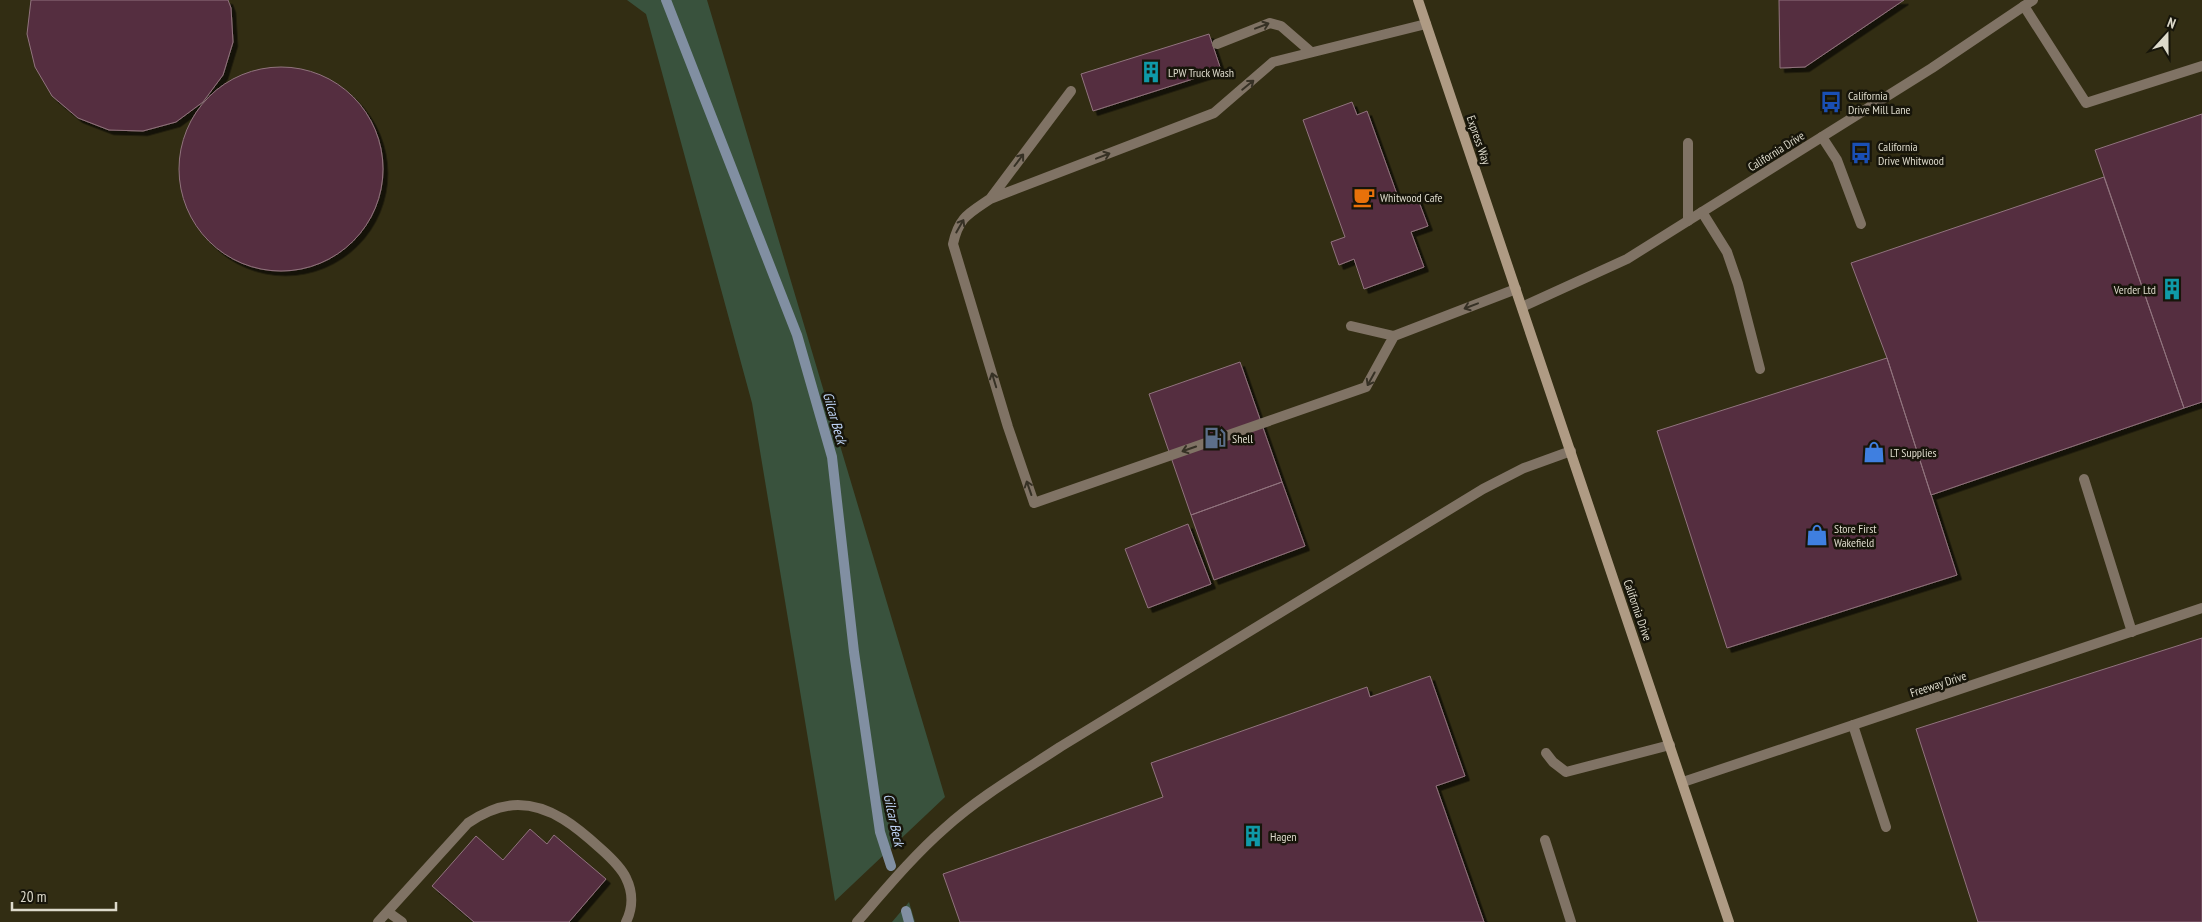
<svg xmlns="http://www.w3.org/2000/svg" width="2202" height="922" font-family="'PT Sans Narrow',sans-serif">
<style>
.green{fill:#39523d}
.lines{fill:none;stroke-linecap:round;stroke-linejoin:round}
.stream{stroke:#818fa2;stroke-width:10}
.building{fill:#542f3f;stroke:#91737e;filter:url(#shadow)}
.lane{stroke:#807365;stroke-width:10}
.street{stroke:#807365;stroke-width:10}
.secondary{stroke:#af9b84;stroke-width:10}
.oneway{stroke:#363125}
.labels{text-anchor:middle;dominant-baseline:central;stroke-width:5;stroke-linejoin:round;paint-order:stroke}
.poi-label{font-size:12px;fill:#dddacb;stroke:#17150a;text-anchor:start}
.street-label{font-size:12px;fill:#dddacb;stroke:#17150a}
.water-label{font-size:14px;font-style:italic;fill:#bfd4f7;stroke:#17150a}
</style>
<defs>
<filter id="shadow"><feDropShadow dx="4.5" dy="4.5" stdDeviation="0" flood-color="#0009"/></filter>
</defs>
<rect width="100%" height="100%" fill="#322d13"/>
<path class="green" d="M627,0H707L945,797L835,901L752,403L646,14Z
M909,902L915,922H892Z"/>
<g class="lines">
<path class="stream" d="M666,0L797,335L832,457L854,652L880,832L891,866
M906,911L909,922"/>
</g>
<path class="building" d="M31,0H228L231,8L233,42L223,75L203,102L176,122L143,131L109,130L78,118L52,96L35,67L27,34Z
M1779,0H1904L1805,67L1780,68Z
M1209,34L1221,70L1093,111L1081,74Z
M179 169a102 102 0 1 1 204 0a102 102 0 1 1-204 0Z
M1352,102L1357,115L1367,111L1399,200L1416,194L1428,226L1411,232L1424,267L1364,289L1354,259L1339,265L1331,242L1345,237L1303,120Z
M2202,114V402L2184,408L2095,150Z
M2104,177L2184,408L1931,495L1887,358L1851,263Z
M1887,358L1957,575L1727,648L1657,431Z
M1240,362L1282,482L1191,515L1149,394Z
M1282,482L1305,546L1214,580L1191,515Z
M1188,524L1211,584L1148,608L1125,549Z
M2202,638V922H1978L1916,729Z
M1430,676L1465,776L1436,786L1484,922H960L943,874L1163,797L1151,763L1367,687L1370,697Z
M530,829L547,844L554,835L606,879L569,922H474L432,886L476,836L503,860Z"/>
<g class="lines">
<path class="lane" d="M2024,6L2086,103L2202,66
M1217,44L1270,23L1281,26L1311,52
M1822,137L1837,160L1861,224
M990,199L1071,91
M1702,212L1727,252L1738,284L1760,369
M1688,221V143
M1351,326L1394,336L1516,289
M1394,336L1366,387L1034,503L1008,427L953,244C959,217 968,214 990,199L1214,113L1273,62L1426,24
M2084,479L2132,632
M1853,725L1886,827
M1546,753L1553,762L1566,772L1670,745
M1545,840L1571,922
M388,912L402,922
M378,922L468,823C483,813 499,805 518,805C551,805 578,828 601,849C610,857 621,867 626,878C633,892 633,908 626,922"/>
<path class="street" d="M1522,307L1627,259L1932,68L2033,0
M1683,782L2202,608
M857,922C885,890 913,856 945,828C979,797 1022,772 1060,747L1483,489L1524,468L1571,451"/>
<path class="secondary" d="M1418,0L1729,922"/>
</g>
<defs><path id="oneway-shaft" d="M-6 0H5M1.5-3L5.5 0L1.5 3" fill="none" stroke-width="1.6" stroke-linecap="round" stroke-linejoin="round" transform="scale(1.25)"/></defs>
<g class="oneway">
<use href="#oneway-shaft" transform="translate(1262 26) rotate(-21)"/>
<use href="#oneway-shaft" transform="translate(1248 85) rotate(-39)"/>
<use href="#oneway-shaft" transform="translate(1103 156) rotate(-21)"/>
<use href="#oneway-shaft" transform="translate(1019 160) rotate(-53)"/>
<use href="#oneway-shaft" transform="translate(960 226) rotate(-60)"/>
<use href="#oneway-shaft" transform="translate(1471 306) rotate(159)"/>
<use href="#oneway-shaft" transform="translate(1371 379) rotate(119)"/>
<use href="#oneway-shaft" transform="translate(994 380) rotate(-107)"/>
<use href="#oneway-shaft" transform="translate(1189 449) rotate(161)"/>
<use href="#oneway-shaft" transform="translate(1029 488) rotate(-109)"/>
</g>
<defs>
<g id="building-bare" transform="scale(1.725)"><path d="M-4-6H4V6H1V3H-1V6H-4ZM-2.5-4.3h1.7v1.8h-1.7ZM.8-4.3h1.7v1.8H.8ZM-2.5-1h1.7V.8h-1.7ZM.8-1h1.7V.8H.8Z" fill="#0f9aa8" stroke="#17150a" stroke-width="2.5" paint-order="stroke"/></g>
<g id="bus-bare" transform="scale(1.725)"><path d="M-5-6H5V4H4V6H2V4H-2V6H-4V4H-5ZM-3.5-4V0h7V-4ZM-3.5 1.2v1.5H-2V1.2ZM2 1.2v1.5H3.5V1.2Z" fill="#1a4fb4" stroke="#17150a" stroke-width="2.5" paint-order="stroke"/></g>
<g id="cafe-bare" transform="scale(1.725)"><path d="M-5.5-4.5H6V0H3Q3 3.5 0 3.5H-2.5Q-5.5 3.5-5.5 0ZM3-3.2v2h1.7v-2ZM-6 4.5H4V6H-6Z" fill="#e8710a" stroke="#17150a" stroke-width="2.5" paint-order="stroke"/></g>
<g id="fuel-bare" transform="scale(1.725)"><path d="M-5.5-6h7V0h2V4h1.3V-2.5L3-4.5l.8-.8L6-3V5H2.5V1h-1V6h-7ZM-4.2-4.7v3.2H.2V-4.7Z" fill="#5c6f8a" stroke="#17150a" stroke-width="2.5" paint-order="stroke"/></g>
<g id="shop-bare" transform="scale(1.725)"><path d="M-5-2.5h2.3a2.7 3.5 0 0 1 5.4 0H5L5.5 6h-11ZM-1.5-2.5h3a1.5 2.3 0 0 0-3 0Z" fill="#3f7fe0" stroke="#17150a" stroke-width="2.5" paint-order="stroke"/></g>
</defs>
<g fill-rule="evenodd">
<use href="#building-bare" x="1151" y="72"/>
<use href="#bus-bare" x="1831" y="102"/>
<use href="#bus-bare" x="1861" y="153"/>
<use href="#cafe-bare" x="1364" y="197"/>
<use href="#building-bare" x="2172" y="289"/>
<use href="#fuel-bare" x="1215" y="438"/>
<use href="#shop-bare" x="1874" y="452"/>
<use href="#shop-bare" x="1817" y="535"/>
<use href="#building-bare" x="1253" y="836"/>
</g>
<g class="labels">
<g class="poi-label">
<text x="1168" y="72">LPW Truck Wash</text>
<text x="1848" y="95">California<tspan x="1848" dy="14">Drive Mill Lane</tspan></text>
<text x="1878" y="146">California<tspan x="1878" dy="14">Drive Whitwood</tspan></text>
<text x="1380" y="197">Whitwood Cafe</text>
<text x="2156" y="289" text-anchor="end">Verder Ltd</text>
<text x="1232" y="438">Shell</text>
<text x="1890" y="452">LT Supplies</text>
<text x="1834" y="528">Store First<tspan x="1834" dy="14">Wakefield</tspan></text>
<text x="1270" y="836">Hagen</text>
</g>
<g class="street-label">
<text transform="translate(1479 140) rotate(71)">Express Way</text>
<text transform="translate(1776 151) rotate(-32)">California Drive</text>
<text transform="translate(1638 610) rotate(71)">California Drive</text>
<text transform="translate(1938 684) rotate(-18)">Freeway Drive</text>
</g>
<g class="water-label">
<text transform="translate(835 418) rotate(74)">Gilcar Beck</text>
<text transform="translate(894 820) rotate(78)">Gilcar Beck</text>
</g>
</g>
<g transform="translate(2167 35) rotate(21)" stroke="#17150a" stroke-width="4" paint-order="stroke">
<path d="M0-4L9 19L0 12L-9 19Z" fill="#dddacb"/>
<text y="-8" font-size="14" font-weight="bold" text-anchor="middle" fill="#dddacb">N</text>
</g>
<path d="M12 902v8h104v-8" fill="none" stroke="#dddacb" stroke-width="2.5"/>
<text x="20" y="902" font-size="15" fill="#dddacb" stroke="#17150a" stroke-width="4" paint-order="stroke">20 m</text>
</svg>
